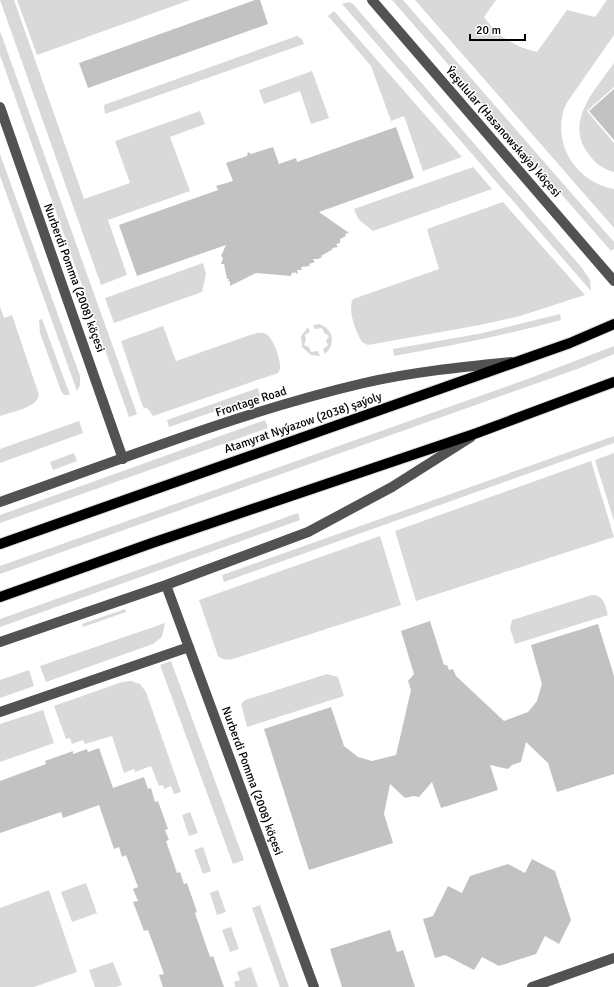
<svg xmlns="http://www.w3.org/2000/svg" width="614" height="987" font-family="Signika,sans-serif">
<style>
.green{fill:#d9d9d9}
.building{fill:#c2c2c2}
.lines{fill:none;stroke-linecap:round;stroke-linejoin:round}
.major-casing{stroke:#dbdbdb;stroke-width:12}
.minor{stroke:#525252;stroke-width:10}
.major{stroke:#000;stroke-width:10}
.labels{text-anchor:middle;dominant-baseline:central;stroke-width:3;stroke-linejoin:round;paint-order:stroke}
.street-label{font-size:12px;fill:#000;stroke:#fff}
</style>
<rect width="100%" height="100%" fill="#fff"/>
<path class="green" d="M0,0H14L84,199L130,183L115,141L200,111L205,124L170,137L190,191L108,220L127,275L101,285Z
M17,0H190L37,55Z
M392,0H403L614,242V249L611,251Z
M415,0H496L484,17C498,36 514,47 537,52L567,10L595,17L607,0H614V35L566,104C550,141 575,182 614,189V228Z
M349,2L353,4L582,268L590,280L591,291L342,4Z
M334,11L462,157L423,171L404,116L391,121L371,66L328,16Z
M0,31L137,414L129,417L0,55Z
M297,36L302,39L304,44L105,114L104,105Z
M614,63V87L587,111L614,143V172C602,169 594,162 587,152C565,120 596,89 614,63Z
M312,71L329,118L311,124L300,91L264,104L259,90Z
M0,154L80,376V385L77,391L0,176Z
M473,167L492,189L373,231L359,220L354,209Z
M503,202L585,295L520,316L480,325L368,345L362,342C356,332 347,310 353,299L439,269L427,229Z
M203,263L206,274L202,292L114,323L105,298Z
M0,307L4,318L12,315L39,395C37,408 11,412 0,416Z
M560,314L561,320C506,335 451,346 394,356L393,349L483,333Z
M42,319L70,395H64L61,391L40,333L39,320Z
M319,324C334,329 336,344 325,354L323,349L328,345L326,341L329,336L324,333L322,328L315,329L313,325Z
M163,326L176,361L253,334C258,333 262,332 266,334C274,339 281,360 280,369L278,373L153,416L148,409L143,407L121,341Z
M308,327L310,332L305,335L306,340L304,345L309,347L311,352L318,351L320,356L311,355L302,347L301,336Z
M614,346V354L580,368L0,574V566L525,380Z
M258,388L260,396L169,427L167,420Z
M265,420L268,428L0,523V515Z
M79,421L83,433L0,463V449Z
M614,436V443L224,582L222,575Z
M74,453L77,461L53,470L50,462Z
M614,453V521L595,460Z
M591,461L614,537L416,601L395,531Z
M298,513L300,520L0,627V619Z
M380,536L401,605L236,658C229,660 223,661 218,656L199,600Z
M592,595C604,595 605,605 608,615L515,644L510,628L512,620Z
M125,609L126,612L83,627L82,624Z
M165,623L162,637L153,644L46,682L40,666Z
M171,661L244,860L233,864L160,665Z
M29,670L34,686L0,698V680Z
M327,674L338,677L344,696L247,727L241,704L245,700Z
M131,681L140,684L146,692L181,792L174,794L171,786L164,789L163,785L159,786L151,766L135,772L134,769L124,773L112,736L85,744L83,740L72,744L70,738L66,739L54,706L122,682Z
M43,710L54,743L0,762V724Z
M190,812L198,833L189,836L182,815Z
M203,847L211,871L203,874L194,850Z
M86,883L97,913L72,922L61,892Z
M49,890L77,972L34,987H0V908Z
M218,890L226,912L217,915L210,893Z
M260,905L289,987H280L252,908Z
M231,927L239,949L230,952L222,930Z
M113,962L122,985L116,987H95L89,970Z
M251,967L258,987H235L234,982L240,980L237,972Z"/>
<path class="building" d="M255,0H260L268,24L88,88L79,63Z
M614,89V140L589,111Z
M396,127L414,178L319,212L349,233L345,234L346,236L340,239V243L336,244L338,247L332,248L333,249L321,256L322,258H319V259H313L315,262L309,264L310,266L301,267L302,270H297L298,274L294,272V274L292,272L291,276L256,273L230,286V281L228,282L229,279H227L224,264H221L223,258L221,256L226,245L137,276L119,225L218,190L216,186L233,181L226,163L247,156L248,152L251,154L273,147L279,164L296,158L297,162Z
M430,621L444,665H447L449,670L453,669L456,676L504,721L528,712L537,701L542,684L531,645L598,624L614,676V774L557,792L548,763L526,742L521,762L512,765L508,769L490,765L498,790L441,808L432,782L419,797L414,796L405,798L390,784L384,814L393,843L309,870L264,729L331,707L344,746L358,757L372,761L396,755L411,690L408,681L414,674L401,631Z
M99,748L113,788L144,777L148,789L151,788L155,802L158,801L168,829L165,830L169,840L166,841L177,873L180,872L184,884L187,883L197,912L195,913L210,957L213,956L224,987H163L159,975L164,974L159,960L148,930L144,931L133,902L138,901L133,889L138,887L126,855L122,857L119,847L114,849L99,805L63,818L61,812L0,833V781L46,764L45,761L73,751V754L87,749L88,752Z
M532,859L555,871L571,920L559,944L545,936L536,954L499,966L482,957L474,970L445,955L435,958L423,919L433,916L448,886L462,893L470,876L508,864L525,873Z
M390,930L397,952L403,950L415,987H342L330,949Z"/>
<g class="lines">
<g class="major-casing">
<path id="major" d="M0,544L570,343L614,324
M0,597L152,543L477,433L614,382"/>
</g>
<path class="minor" d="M372,0L614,281
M0,107L123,459
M0,502C120,460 240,412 364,383C412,372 462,367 511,362
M166,585L314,987
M0,642L166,585L308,532L392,487L471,437
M0,712L189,647
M532,987L614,958"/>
<use href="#major" class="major"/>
</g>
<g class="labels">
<g class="street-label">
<text transform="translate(503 132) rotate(49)">Ýaşulular (Hasanowskaýa) köçesi</text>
<text transform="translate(74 278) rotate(70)">Nurberdi Pomma (2008) köçesi</text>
<text transform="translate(251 402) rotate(-18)">Frontage Road</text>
<text transform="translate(303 423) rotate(-19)">Atamyrat Nyýazow (2038) şaýoly</text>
<text transform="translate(252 781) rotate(70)">Nurberdi Pomma (2008) köçesi</text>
</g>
</g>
<path d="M470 34v6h55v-6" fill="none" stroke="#000000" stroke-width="2"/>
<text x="476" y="34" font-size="12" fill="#000000" stroke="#ffffff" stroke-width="3" paint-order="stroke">20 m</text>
</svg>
